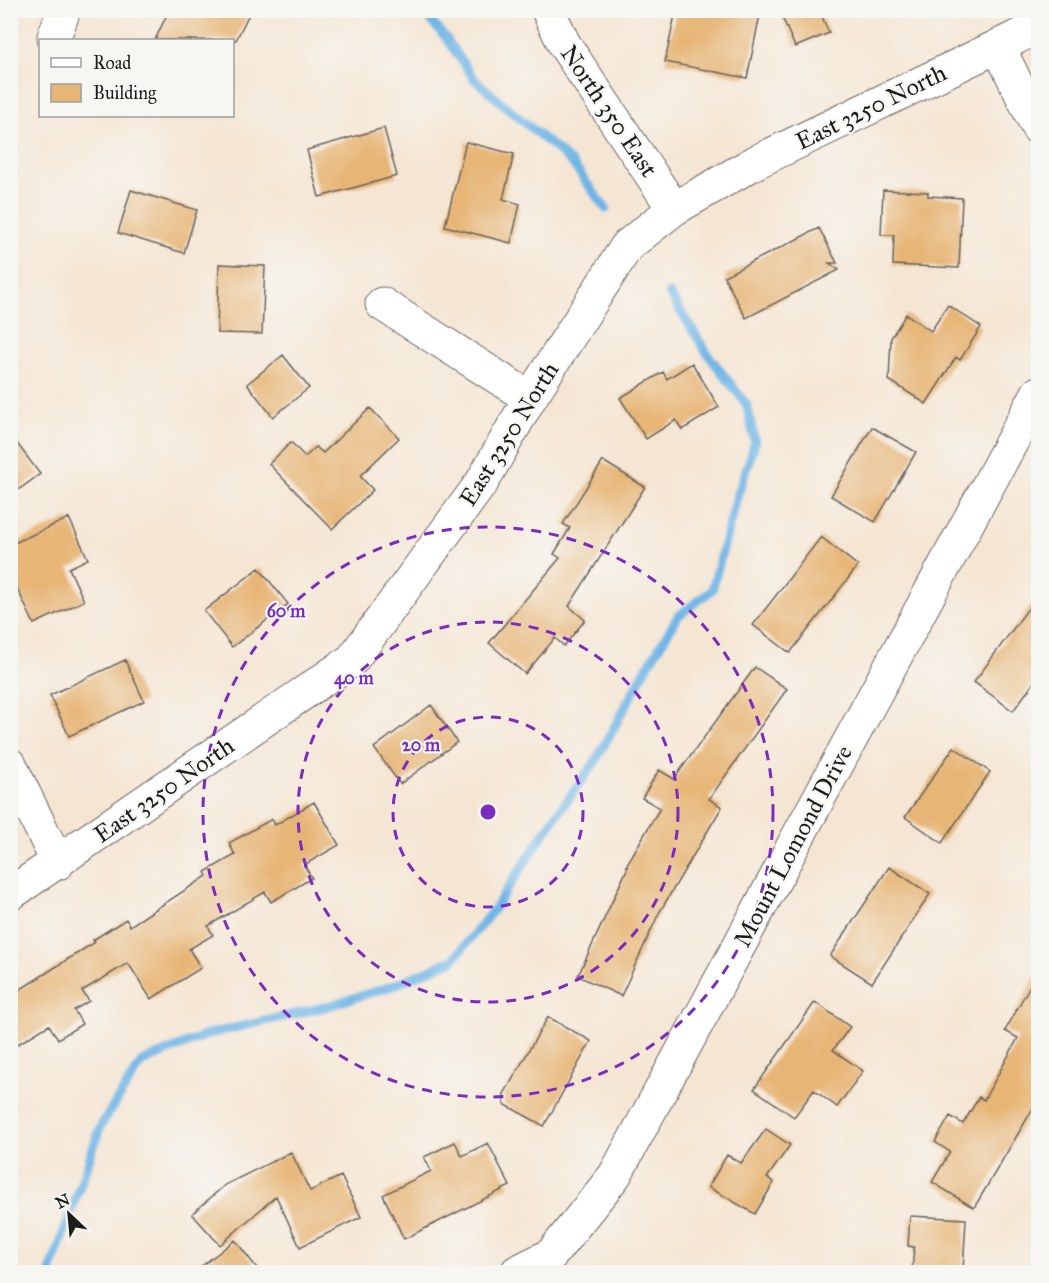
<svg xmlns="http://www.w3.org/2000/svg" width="1049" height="1283" font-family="'IM FELL Great Primer',serif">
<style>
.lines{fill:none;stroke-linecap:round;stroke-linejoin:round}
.stream{stroke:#70b5e6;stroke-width:9}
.building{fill:#e7b576}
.street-casing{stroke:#68635c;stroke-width:35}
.street{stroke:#fff;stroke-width:33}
.ring{fill:none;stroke:#7b2cbf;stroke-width:3;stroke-dasharray:10 8}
.labels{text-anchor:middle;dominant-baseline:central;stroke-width:4.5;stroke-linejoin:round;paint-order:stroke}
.street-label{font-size:24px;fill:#1c1c1c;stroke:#f6f6f2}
.centre{fill:#7b2cbf;stroke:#f6f6f2;stroke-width:3}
.ring-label{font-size:18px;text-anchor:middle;font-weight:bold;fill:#7b2cbf;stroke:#f6f6f2;stroke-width:4.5;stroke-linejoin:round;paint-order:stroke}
</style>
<rect width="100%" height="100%" fill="#f6f6f2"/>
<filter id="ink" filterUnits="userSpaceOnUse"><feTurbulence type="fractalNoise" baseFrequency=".0167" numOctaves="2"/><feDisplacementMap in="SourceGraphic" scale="12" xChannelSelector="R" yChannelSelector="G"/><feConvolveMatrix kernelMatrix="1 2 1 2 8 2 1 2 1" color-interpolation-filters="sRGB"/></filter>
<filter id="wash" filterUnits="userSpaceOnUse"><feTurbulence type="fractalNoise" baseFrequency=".008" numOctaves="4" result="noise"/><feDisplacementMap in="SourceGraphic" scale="24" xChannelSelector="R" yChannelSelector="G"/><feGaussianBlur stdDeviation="1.35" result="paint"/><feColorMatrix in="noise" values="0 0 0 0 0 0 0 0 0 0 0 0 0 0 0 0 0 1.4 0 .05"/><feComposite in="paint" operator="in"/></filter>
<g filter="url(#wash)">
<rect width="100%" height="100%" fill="#f5e6d4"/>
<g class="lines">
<path class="stream" d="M421,10L446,38L474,79L572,163L606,209
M50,1272L101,1125L142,1062L209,1034L325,1007L392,986L453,960L494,909L558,813L595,762L647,667L678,616L712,590L736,500L755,443L747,405L709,356L669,293"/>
</g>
<g id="blocks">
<path class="building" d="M169,10H251L236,40H155Z
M676,10H761L747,78L665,62Z
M779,10H819L829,33L795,47Z
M384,128L397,176L319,197L307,150Z
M466,142L514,154L503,199L520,204L511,243L445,226Z
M131,190L197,210L184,253L118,233Z
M883,190L928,192V196L962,198L959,268L893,265L894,235H881Z
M819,228L837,263H829L839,270L746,318L724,276Z
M219,264L265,266L262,334L217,333Z
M948,305L981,327L960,360L956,357L926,404L889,380L891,338L906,314L931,331Z
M283,355L309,388L273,417L247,384Z
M692,363L719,407L682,430L676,420L646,439L620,398L663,372L667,379Z
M370,408L399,438L360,476L373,490L332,529L269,464L291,442L305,457L316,447L323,453Z
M872,427L916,452L875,522L831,496Z
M10,434L40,474L10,496Z
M603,461L645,487L569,606L585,620L564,646L555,638L525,674L489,643L560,558L554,554L570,528L563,524Z
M69,518L88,559L69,568L84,601L34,624L10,573V545Z
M821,537L858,566L790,653L753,625Z
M259,568L288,604L232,647L204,611Z
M1038,595V677L1013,711L974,682Z
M125,660L144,701L69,736L50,695Z
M755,667L787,689L709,799L722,807L659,913L621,996L578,976L628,867L626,866L660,808L642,798L659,770L674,779Z
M431,705L457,742L400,784L374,748Z
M954,747L990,772L942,843L905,817Z
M314,802L339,845L304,865L312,878L271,902L265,892L208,926L213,935L189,949L201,968L151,999L128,963L82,991L89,1001L74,1010L82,1024L58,1039L49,1025L10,1049V996L95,942L93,940L126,919L130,926L207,876L205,872L235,855L229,843L272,819L275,825Z
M889,867L930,894L872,983L830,956Z
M1038,971V1100L974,1208L932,1182L950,1152L935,1142L950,1116L963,1124L979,1097L984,1100L1018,1038L1005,1031Z
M815,1002L850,1027L833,1050L863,1071L837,1107L814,1090L794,1117L754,1089Z
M548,1017L591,1041L544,1126L504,1104V1094Z
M766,1129L790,1145L767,1178L774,1182L755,1214L708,1187L727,1155L741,1163Z
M455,1142L462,1156L488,1143L510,1186L404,1239L383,1195L431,1171L424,1157Z
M291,1152L310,1191L341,1176L361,1217L300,1247L276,1196L220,1245L192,1214L225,1185Z
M910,1216L966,1219L963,1272H912L914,1247L908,1246Z
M235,1240L260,1272H194Z"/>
</g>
</g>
<g filter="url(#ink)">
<use href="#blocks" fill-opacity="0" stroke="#68635c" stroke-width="1.5"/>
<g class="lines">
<g class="street-casing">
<path id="street" d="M548,10L564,44L674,209
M55,40L54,37L64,10
M998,46L1038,128
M382,304L530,398
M10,765L58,863
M10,894L352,660L482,482L530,398L627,246L674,209L756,162L1038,27
M517,1272L551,1255L615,1175L1038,393"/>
</g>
<use href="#street" class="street"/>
</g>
</g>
<g class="ring">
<circle cx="488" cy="812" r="95"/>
<circle cx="488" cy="812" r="190"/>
<circle cx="488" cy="812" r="285"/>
</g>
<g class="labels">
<g class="street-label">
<text transform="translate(871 107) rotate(-26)">East 3250 North</text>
<text transform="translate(609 111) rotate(56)">North 350 East</text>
<text transform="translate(509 434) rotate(-58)">East 3250 North</text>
<text transform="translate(164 790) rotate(-35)">East 3250 North</text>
<text transform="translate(793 846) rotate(-62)">Mount Lomond Drive</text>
</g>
</g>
<circle cx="488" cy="812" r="9" class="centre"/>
<g class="ring-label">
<text x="286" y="617">60 m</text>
<text x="354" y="684">40 m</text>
<text x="421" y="751">20 m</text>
</g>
<rect width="1049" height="1283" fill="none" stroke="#f6f6f2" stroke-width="36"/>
<rect x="39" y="39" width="195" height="78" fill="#f6f6f2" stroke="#9f9f9c" stroke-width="1.5"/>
<rect x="51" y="58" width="30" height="9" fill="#ffffff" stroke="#9f9f9c" stroke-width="1.5"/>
<text x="93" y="69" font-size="18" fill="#1c1c1c">Road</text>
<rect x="51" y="84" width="30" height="18" fill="#e7b576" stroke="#9f9f9c" stroke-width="1.5"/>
<text x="93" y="99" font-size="18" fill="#1c1c1c">Building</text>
<g transform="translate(69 1214) rotate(334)" stroke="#f6f6f2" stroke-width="4.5" paint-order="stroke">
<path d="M0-4.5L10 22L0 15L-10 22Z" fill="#1c1c1c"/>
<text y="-9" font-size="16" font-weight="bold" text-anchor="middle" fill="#1c1c1c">N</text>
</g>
</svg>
